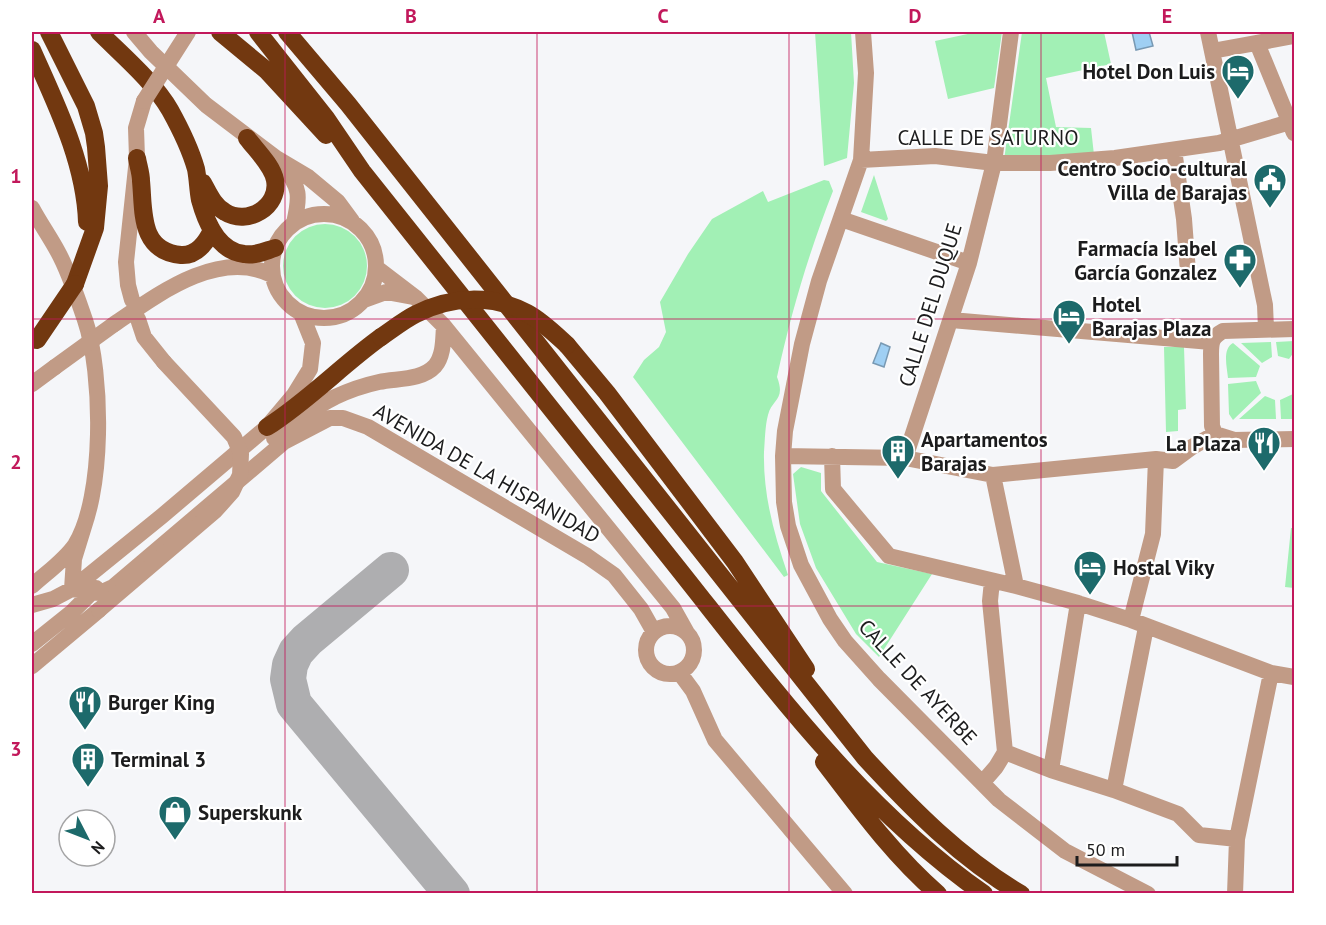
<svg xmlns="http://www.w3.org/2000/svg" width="1326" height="925" font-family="'PT Sans',sans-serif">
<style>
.green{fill:#a2f0b5}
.water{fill:#9fcff3;stroke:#7899b3;stroke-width:1.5}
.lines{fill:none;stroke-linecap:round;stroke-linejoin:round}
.taxiway{stroke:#aeaeb0;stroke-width:36}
.minor{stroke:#c19b86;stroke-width:16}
.highway{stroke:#723810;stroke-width:18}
.minor-bridge{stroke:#c19b86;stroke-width:16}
.highway-bridge{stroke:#723810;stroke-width:18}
.grid{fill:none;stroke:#c2185b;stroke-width:1.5;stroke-opacity:0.55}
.labels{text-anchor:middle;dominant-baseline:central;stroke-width:4.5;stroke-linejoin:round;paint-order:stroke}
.poi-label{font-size:21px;font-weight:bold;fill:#1c1c1d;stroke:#fff;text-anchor:start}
.street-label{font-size:21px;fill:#1c1c1d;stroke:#fff}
.neatline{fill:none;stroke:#c2185b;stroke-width:2}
.grid-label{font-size:20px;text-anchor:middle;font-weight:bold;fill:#c2185b}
</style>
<rect width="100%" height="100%" fill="#f5f6f9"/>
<path class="green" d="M815,32H851L854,83L847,158L824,166Z
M977,32H1002L994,88L948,99L935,41Z
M1022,32H1104L1111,64L1046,78L1056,127L1091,128L1094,155L1004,160Z
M874,175L888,219L886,221L861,212Z
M824,180L829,181L833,191C809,252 791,313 777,377C786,400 772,399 768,415C765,426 765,440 764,452C763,495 774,534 788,575L784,577L633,377L644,360L659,347L666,332L660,302L688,254L712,219L763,191L768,202Z
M283 266a42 42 0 1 1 84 0a42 42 0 1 1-84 0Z
M1294,341V352L1289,359L1278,356L1276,342Z
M1271,342L1272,357L1262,363L1241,343Z
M1233,343L1260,366L1256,377L1228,378C1227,367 1222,349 1233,343Z
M1164,347H1184L1186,409L1178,410V431L1166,432Z
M1256,381L1261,393L1233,420L1229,414L1228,384Z
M1293,394L1294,396V419H1281L1280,400Z
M1265,396L1275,400L1276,419H1239Z
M801,467L821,473V491L877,562L932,574L879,657L856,634L816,568L800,524L793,474Z
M1291,528H1294V588L1285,587Z"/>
<path class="water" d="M1132,32H1149L1153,46L1136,50Z
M881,343L890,347L884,367L873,363Z"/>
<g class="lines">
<path class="taxiway" d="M391,570L307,640L296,652L290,665L288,679L294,704L452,894"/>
<path class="minor" d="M134,32L151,52L206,105L276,158L308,177L338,202L352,221
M863,32L866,73L861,160L819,281L802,344L785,431L783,456L784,502L788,526L801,565L830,619L845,641L879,679L999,800L1065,851L1148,894
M1208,32L1265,305L1266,329
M1257,43L1294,133
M1212,51L1294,36
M1174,150L1184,219L1188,272
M861,160L935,156L994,163H1050L1115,158L1219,143L1290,122
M282,165C301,187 300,197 294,223
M32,208C40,223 50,237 58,252C69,272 77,297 85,320C103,373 105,497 75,545C64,561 46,573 32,586
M272 266a52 52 0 1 1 104 0a52 52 0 1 1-104 0Z
M841,219L969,263
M377,268L415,297L444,326L673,608L687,633
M132,300L128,285L126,262L137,158L136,128L144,101
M364,300L386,292L413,297
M138,319L144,337L164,362
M951,320L1211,342
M113,325C157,295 218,248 272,275
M1294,329L1223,331C1212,337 1211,342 1211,354L1212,426L1215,434L1234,440L1294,439
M32,384L55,367
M274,438C293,423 313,408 335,397C348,391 365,385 379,382C397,378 421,381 435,366C444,355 443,339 444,326
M783,456L905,458L993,475L1156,459L1173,461L1192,447L1215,434
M832,456L833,489L889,556L1016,586L1078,603L1131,620L1271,673L1294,677
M905,458L969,263L994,163L1011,32
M993,475L1016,586
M86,520L74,559L72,589L100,593L113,587L284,442L330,418H343L368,427L587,556L614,575L641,609L654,632
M992,581L990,601L1005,752
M32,605L53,599L72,589L162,516L267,427L294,395L310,369L313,343L301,313
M1131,620L1153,534L1156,459
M646 650a24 24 0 1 1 48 0a24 24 0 1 1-48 0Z
M32,644L72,612L96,588
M32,666L99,610
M679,672L693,691L715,740L845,894
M1005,752L1051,770L1114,790L1178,814L1199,835L1237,839
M1051,770L1078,603
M983,782L996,767L1005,752
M1114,790L1146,627
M1235,894L1237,839L1271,673"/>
<path class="highway" d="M49,32L86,106L94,133L96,147L99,186L95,228L75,284
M99,32C122,55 154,82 170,110C180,128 190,148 196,169C198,179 198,190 200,200C206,222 218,251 244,254C255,256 265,251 275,248
M220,32L266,70L326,135
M258,32L326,118L362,171C465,301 569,431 673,562C767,680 858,806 984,894
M287,32L348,104L865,758C912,809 960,858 1021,894
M32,50C56,104 85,162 87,222
M137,158C138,165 141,173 141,181C144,211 139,251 181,255C197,256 206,243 212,230
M203,183C209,194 214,206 225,212C247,226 280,207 275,180C272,165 256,150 247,138
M567,345L607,393L735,562L806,669
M267,427C308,401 342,365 381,337
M824,762C859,808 894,856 938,894"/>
<path class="minor-bridge" d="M144,101L188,32
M55,367L113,325
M99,610L215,511L232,492L240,475L241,454L234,437L164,362"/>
<path class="highway-bridge" d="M381,337C393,329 404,320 416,314C451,296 492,294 527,313C542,321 555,334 567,345
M37,340L75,284"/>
</g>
<path class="grid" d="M285,32V894M537,32V894M789,32V894M1041,32V894M32,319H1294M32,606H1294"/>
<defs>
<g id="hotel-pin" transform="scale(1.725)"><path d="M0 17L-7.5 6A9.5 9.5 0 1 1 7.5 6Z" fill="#1d6a6b" stroke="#fff"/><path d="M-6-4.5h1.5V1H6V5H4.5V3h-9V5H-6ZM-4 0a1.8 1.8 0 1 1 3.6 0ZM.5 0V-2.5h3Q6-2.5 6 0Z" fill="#fff"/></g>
<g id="civic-pin" transform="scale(1.725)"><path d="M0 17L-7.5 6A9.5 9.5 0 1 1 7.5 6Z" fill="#1d6a6b" stroke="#fff"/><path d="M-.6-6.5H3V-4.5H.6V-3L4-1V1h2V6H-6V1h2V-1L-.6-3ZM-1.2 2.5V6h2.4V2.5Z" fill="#fff"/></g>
<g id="pharmacy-pin" transform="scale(1.725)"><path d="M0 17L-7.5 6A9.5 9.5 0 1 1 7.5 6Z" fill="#1d6a6b" stroke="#fff"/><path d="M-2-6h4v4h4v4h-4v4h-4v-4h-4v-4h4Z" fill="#fff"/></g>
<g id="restaurant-pin" transform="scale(1.725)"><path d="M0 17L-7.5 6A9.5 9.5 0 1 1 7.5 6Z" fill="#1d6a6b" stroke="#fff"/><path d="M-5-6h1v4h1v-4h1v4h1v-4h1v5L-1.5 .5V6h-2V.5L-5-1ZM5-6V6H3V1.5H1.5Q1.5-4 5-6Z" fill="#fff"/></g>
<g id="building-pin" transform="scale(1.725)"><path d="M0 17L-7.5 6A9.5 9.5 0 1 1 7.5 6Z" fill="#1d6a6b" stroke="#fff"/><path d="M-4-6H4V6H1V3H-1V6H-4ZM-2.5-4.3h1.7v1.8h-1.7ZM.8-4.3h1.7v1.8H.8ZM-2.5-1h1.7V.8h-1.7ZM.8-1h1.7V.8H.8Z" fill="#fff"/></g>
<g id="shop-pin" transform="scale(1.725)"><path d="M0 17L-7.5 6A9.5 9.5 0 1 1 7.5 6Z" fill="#1d6a6b" stroke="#fff"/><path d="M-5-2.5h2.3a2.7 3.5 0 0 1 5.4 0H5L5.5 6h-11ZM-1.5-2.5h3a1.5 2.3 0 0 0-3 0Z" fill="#fff"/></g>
</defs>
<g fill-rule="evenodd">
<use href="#hotel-pin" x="1238" y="71"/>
<use href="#civic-pin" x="1270" y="180"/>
<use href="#pharmacy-pin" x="1240" y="260"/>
<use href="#hotel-pin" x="1069" y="316"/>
<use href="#restaurant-pin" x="1264" y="443"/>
<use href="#building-pin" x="898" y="451"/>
<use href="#hotel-pin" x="1090" y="567"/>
<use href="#restaurant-pin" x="85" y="702"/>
<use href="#building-pin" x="88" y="759"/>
<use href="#shop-pin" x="175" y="812"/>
</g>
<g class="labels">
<g class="poi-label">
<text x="1215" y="71" text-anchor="end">Hotel Don Luis</text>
<text x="1247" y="168" text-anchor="end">Centro Socio-cultural<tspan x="1247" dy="24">Villa de Barajas</tspan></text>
<text x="1217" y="248" text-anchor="end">Farmacía Isabel<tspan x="1217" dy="24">García Gonzalez</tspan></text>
<text x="1092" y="304">Hotel<tspan x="1092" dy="24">Barajas Plaza</tspan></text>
<text x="921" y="439">Apartamentos<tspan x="921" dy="24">Barajas</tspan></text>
<text x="1241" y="443" text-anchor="end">La Plaza</text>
<text x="1113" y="567">Hostal Viky</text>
<text x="108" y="702">Burger King</text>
<text x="111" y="759">Terminal 3</text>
<text x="198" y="812">Superskunk</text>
</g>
<g class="street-label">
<text x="988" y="137">CALLE DE SATURNO</text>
<text transform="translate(930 305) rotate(-73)">CALLE DEL DUQUE</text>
<text transform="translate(487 473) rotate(30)">AVENIDA DE LA HISPANIDAD</text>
<text transform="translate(918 682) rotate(47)">CALLE DE AYERBE</text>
</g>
</g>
<rect width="1326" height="925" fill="none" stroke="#ffffff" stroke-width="66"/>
<g transform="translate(87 838) rotate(132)"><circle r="28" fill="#ffffff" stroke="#a4a4a5" stroke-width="1.5"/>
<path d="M0-4.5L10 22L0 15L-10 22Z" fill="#1d6a6b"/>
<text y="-9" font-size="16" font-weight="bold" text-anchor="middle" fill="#1c1c1d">N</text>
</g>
<path d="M1077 856v9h100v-9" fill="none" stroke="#1c1c1d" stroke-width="3"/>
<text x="1086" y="856" font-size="18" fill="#1c1c1d" stroke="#ffffff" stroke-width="4.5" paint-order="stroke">50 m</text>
<rect x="33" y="33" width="1260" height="859" class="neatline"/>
<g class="grid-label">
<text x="159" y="23">A</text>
<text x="411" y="23">B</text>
<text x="663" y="23">C</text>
<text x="915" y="23">D</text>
<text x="1167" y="23">E</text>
<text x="16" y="183">1</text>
<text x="16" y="469">2</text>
<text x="16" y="756">3</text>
</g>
</svg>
